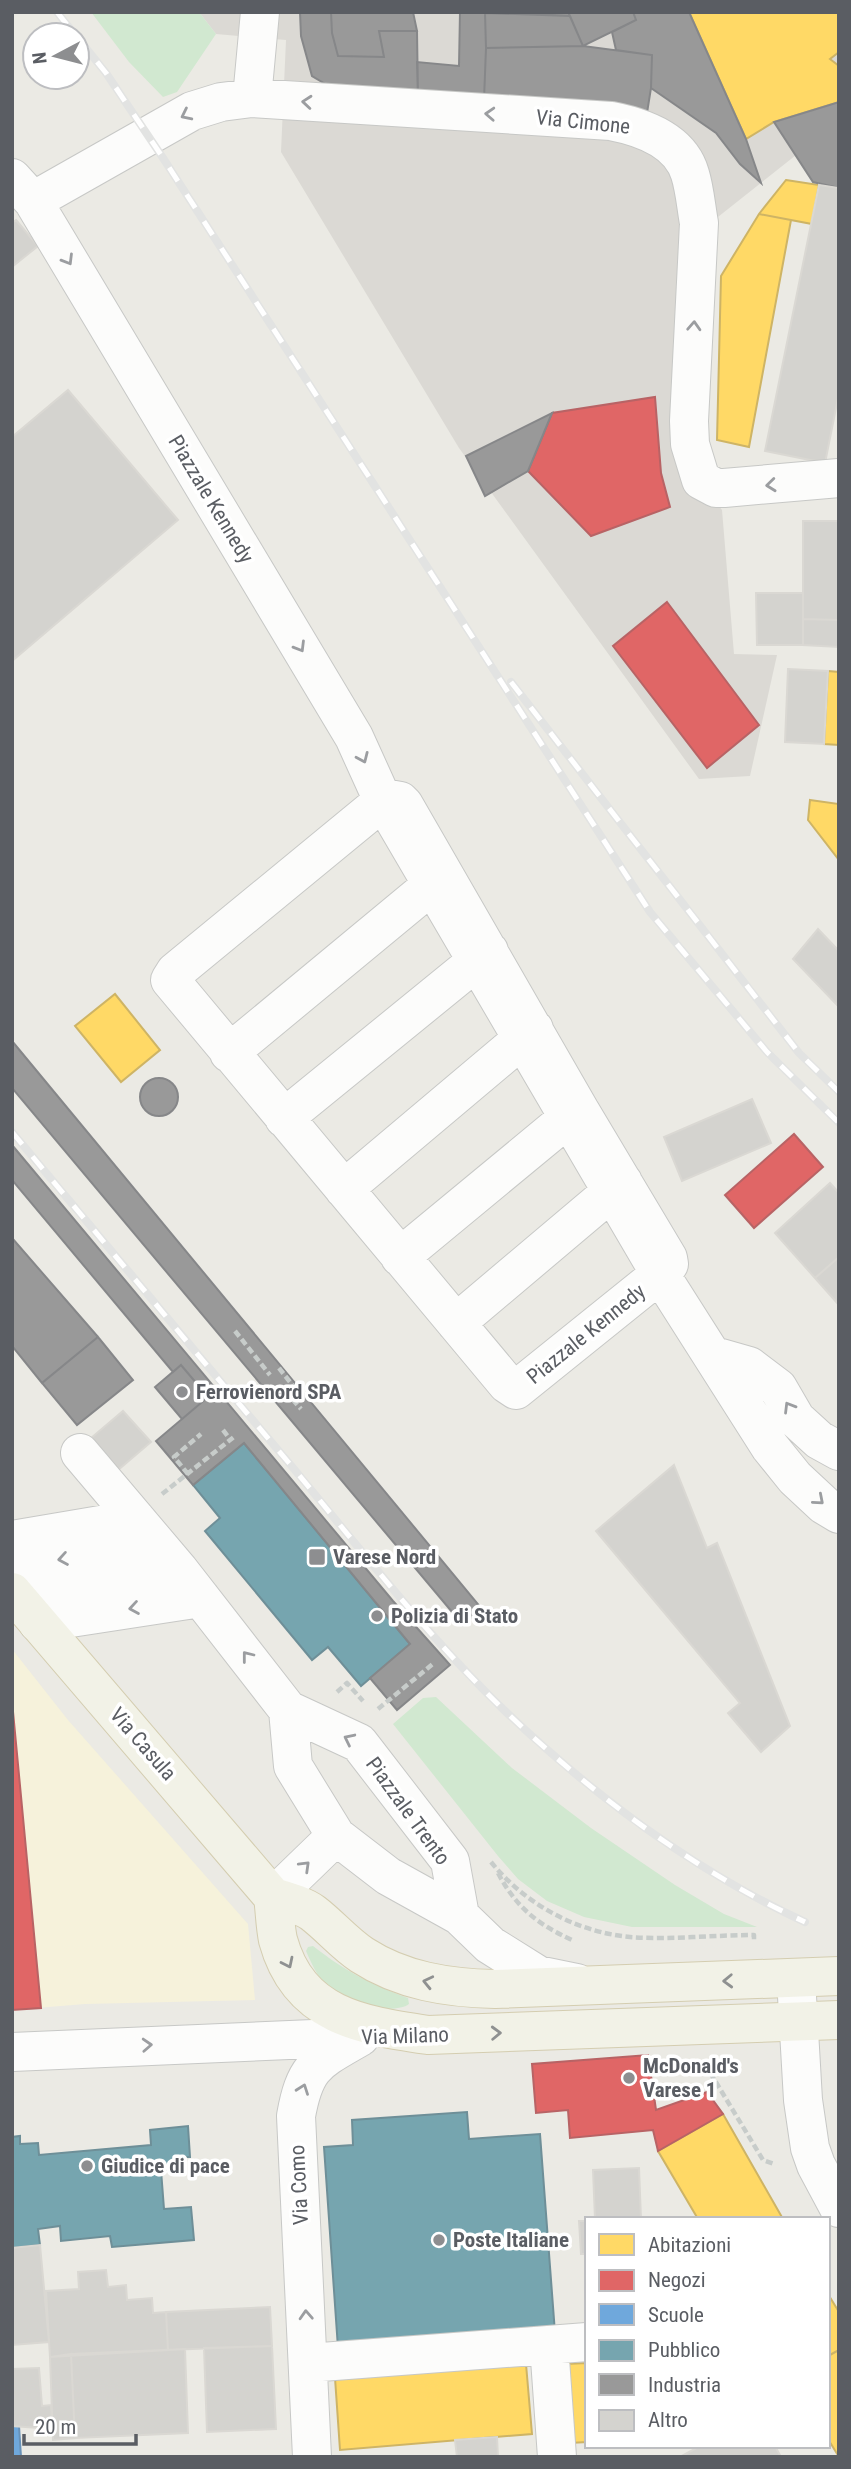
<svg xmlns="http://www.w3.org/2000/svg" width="851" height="2469" font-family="'Roboto Condensed',sans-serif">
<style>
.commercial{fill:#f6f2db}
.industrial{fill:#dbd9d4}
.green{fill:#d1e8d0}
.homes{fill:#ffd966;stroke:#ceb465;stroke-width:2}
.shops{fill:#e06666;stroke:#b86365;stroke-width:2}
.schools{fill:#6fa8dc;stroke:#6992b8;stroke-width:2}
.public{fill:#76a5af;stroke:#6e8f98;stroke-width:2}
.industry{fill:#999;stroke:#868789;stroke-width:2}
.building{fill:#d4d3cf;stroke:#dad8d3;stroke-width:2}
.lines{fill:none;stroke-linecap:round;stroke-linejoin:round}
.minor-casing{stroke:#c7c8c6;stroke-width:40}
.major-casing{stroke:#d4cdb0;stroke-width:40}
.path{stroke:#c7ccca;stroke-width:4.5;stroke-dasharray:7 3.5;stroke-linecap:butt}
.minor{stroke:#fcfcfb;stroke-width:38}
.major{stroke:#f2f2e7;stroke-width:38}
.rail-casing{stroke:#e2e3e2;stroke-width:8}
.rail{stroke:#fff;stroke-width:5;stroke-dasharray:16;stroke-linecap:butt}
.oneway{stroke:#9b9da0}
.oneway2{stroke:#8f9191}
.poi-dot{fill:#8d8e90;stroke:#fff;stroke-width:2.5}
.labels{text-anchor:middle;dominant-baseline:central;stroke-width:7;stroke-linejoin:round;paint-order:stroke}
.street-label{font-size:21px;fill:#5a5d63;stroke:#fff}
.poi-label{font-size:21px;font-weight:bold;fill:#5a5d63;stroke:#fff;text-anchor:start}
</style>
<rect width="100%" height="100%" fill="#ebeae4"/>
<path class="commercial" d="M12,1649L68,1720L248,1924L255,2000L85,2004L12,2010Z"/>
<path class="industrial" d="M199,12H839V121L699,232L700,482L722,510L734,654L777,655L750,776L699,779L459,448L281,152L286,40L216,34Z"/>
<path class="green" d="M91,12H199L216,34L177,92L163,97L129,62Z
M436,1697L512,1768L591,1828L675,1885L724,1914L757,1927H632L584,1917L547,1901L518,1879L498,1856L393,1724L423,1698Z
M313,1946C345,1971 370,1984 408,1998L409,2004C394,2015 349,2005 334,1993C320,1982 313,1967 306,1951L308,1947Z"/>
<path class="homes" d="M689,12H839V52L830,59L839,66V102L774,122L746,139Z
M786,180L819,185L812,224L759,214Z
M759,214L791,220L749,447L717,440L721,276Z
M828,671L839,672V745L824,744Z
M810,800L839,804V860L808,820Z
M115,994L160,1050L121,1082L75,1026Z
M723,2114L783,2219H698L658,2151Z
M828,2294L839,2312V2350L828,2356Z
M839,2350V2457L828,2439V2356Z
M587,2363V2442L570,2443L565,2364Z
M526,2364L532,2434L340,2450L335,2378Z"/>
<path class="shops" d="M655,397L661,473L670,507L591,536L528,471L552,413Z
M667,602L759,725L707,768L613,646Z
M794,1134L823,1167L754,1228L725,1195Z
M12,1701L41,2008L12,2010Z
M648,2055L656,2110L707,2092L723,2114L658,2151L653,2130L570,2138L568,2110L536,2113L532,2064Z"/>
<path class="schools" d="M12,2426H19L21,2457H12Z"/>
<path class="public" d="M244,1443L410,1644L361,1686L328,1647L312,1660L205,1531L220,1518L193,1485Z
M467,2112L469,2139L540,2134L555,2333L338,2348L324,2147L353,2145L352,2120Z
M188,2126L190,2157H184L185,2168L161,2170L164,2209L191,2207L194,2240L112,2247L110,2236L61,2241L60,2226L38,2229L40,2245L12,2248V2137L20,2136V2144L38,2143L39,2155L151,2145L150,2130Z"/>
<path class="industry" d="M300,12H331L332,33L338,56L384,57L379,31H417L418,98L339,92L312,76L301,36Z
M331,12H413L417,31H379L384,57L338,56L332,33Z
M460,12L485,13L486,48L484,100L418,98L417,62L459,66Z
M568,12L570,16L498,12Z
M568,12H633L636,20L583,46Z
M633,12H689L746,139L761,183L740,164L716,133L651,88L652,55L616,50L612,32L636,20Z
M485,13L570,16L583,46L486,48Z
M583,46L652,55L651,88L647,113L484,100L486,48Z
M839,102V188L813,182L774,122Z
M552,413L528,471L485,496L466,456Z
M12,1041L482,1609L463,1625L12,1088Z
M140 1097a19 19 0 1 1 38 0a19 19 0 1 1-38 0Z
M12,1145L393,1601L450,1665L397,1710L370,1678L410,1644L244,1443L193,1485L156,1441L208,1397L181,1365L173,1372L12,1180Z
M12,1238L98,1337L42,1383L12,1346Z
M98,1337L133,1380L77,1425L42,1383Z
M181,1365L208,1397L182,1419L155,1387Z"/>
<path class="building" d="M819,185L839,188V393L825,463L765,451Z
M16,220L38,246L12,267V223Z
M68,390L178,520L12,661V437Z
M803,521H839V620L803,619Z
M756,593H803V645H757Z
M803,619L839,620V647L803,645Z
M788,669L828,671L824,744L785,742Z
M818,929L839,951V1007L793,959Z
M752,1099L771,1143L682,1181L664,1137Z
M830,1183L839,1193V1257L815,1278L775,1233Z
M839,1257V1305L815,1278Z
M123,1411L151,1442L118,1470L91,1438Z
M674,1465L707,1548L717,1543L790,1726L761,1752L728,1713L740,1703L596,1531Z
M639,2168L641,2219H595L593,2170Z
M579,2221H587V2254H581Z
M40,2245L49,2342L12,2345V2248Z
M106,2270L108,2287L126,2285L127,2300L152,2298L153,2313L166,2312L168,2350L50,2357L46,2291L79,2289L78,2272Z
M270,2307L272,2346L168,2350L166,2312Z
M272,2346L276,2429L207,2432L204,2348Z
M185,2349L188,2433L75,2438L71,2354Z
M71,2354L75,2438L53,2440L50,2357Z
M39,2368L42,2406L51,2405L52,2429L12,2426V2369Z
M497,2437L498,2457H457L455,2440Z
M700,2446H775L781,2457H680Z"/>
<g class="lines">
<g class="minor-casing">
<path id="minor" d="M252,98L260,12
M12,178L33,201L354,737L383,801L660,1274L770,1447L795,1478L824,1505L839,1514
M33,201L192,111L221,102L252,98L611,121C642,127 680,140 690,174C695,190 696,207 699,223L689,421L690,444L701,480L716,488H724L839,478
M389,799L400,801L404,805L579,1109L668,1258L669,1264L665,1270L516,1390L507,1384L170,980L175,972L383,801Z
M229,1053L444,875
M284,1118L489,951
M344,1189L534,1029
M400,1257L579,1109
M456,1323L623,1182
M714,1356L749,1366L778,1388L796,1419L819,1440L839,1451
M80,1453L179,1570L288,1710L359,1743L450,1861L460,1916
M12,1540L136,1519
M12,1568L155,1542
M16,1597L179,1570
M38,1623L201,1598
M288,1710L293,1766L336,1836L388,1876L460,1916L490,1945L538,1975L577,1983
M273,1897L336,1836
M796,1979L803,2100L810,2148L816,2165L839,2208
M12,2052L360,2037
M549,2345L557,2457
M308,2363L587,2342
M312,2457L296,2116C305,2065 317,2062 360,2037"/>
</g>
<g class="major-casing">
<path id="major" d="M12,1592L273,1897C286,1901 302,1905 313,1913C330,1926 344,1943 362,1955C402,1981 448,1988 495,1989L839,1976
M273,1897C275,1911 275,1926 278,1940C299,2016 360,2025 428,2035L839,2020"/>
</g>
<path class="path" d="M235,1331L270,1375
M279,1368L294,1387L287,1393L301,1409
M223,1430L230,1439
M188,1474L174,1457L201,1434
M162,1494L235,1436
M337,1692L347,1683L363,1701
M378,1709L434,1663
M491,1862C525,1904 576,1932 630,1937C670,1940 714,1935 754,1935V1941
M498,1873C516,1907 537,1924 572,1940
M707,2063L708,2069L763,2160L774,2164"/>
<use href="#minor" class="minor"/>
<use href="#major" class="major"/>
<g class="rail-casing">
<path id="rail" d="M57,12L75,35
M77,37L106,73L163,158L650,912L767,1052L839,1123
M511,682L799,1053L839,1092
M12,1132C104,1242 196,1353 289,1463C359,1547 426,1635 505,1711C594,1796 693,1870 805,1922"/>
</g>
<use href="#rail" class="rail"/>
</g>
<defs><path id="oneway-chevron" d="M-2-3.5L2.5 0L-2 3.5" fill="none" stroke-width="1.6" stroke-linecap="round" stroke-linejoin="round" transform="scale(1.75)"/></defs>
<g class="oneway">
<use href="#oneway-chevron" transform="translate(307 102) rotate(-175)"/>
<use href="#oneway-chevron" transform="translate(490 114) rotate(-177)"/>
<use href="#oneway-chevron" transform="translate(186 115) rotate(154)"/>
<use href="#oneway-chevron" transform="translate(68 260) rotate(59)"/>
<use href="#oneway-chevron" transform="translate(694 326) rotate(-87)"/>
<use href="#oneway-chevron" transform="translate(771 485) rotate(174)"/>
<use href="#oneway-chevron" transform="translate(300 647) rotate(59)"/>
<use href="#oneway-chevron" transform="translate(363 758) rotate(66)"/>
<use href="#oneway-chevron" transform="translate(789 1407) rotate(-121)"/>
<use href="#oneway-chevron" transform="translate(819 1500) rotate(41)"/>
<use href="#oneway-chevron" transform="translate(63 1559) rotate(170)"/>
<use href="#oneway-chevron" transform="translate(134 1608) rotate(171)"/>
<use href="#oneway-chevron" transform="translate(247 1656) rotate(-128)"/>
<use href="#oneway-chevron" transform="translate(349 1739) rotate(-154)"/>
<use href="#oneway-chevron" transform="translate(305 1866) rotate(-44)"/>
<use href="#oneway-chevron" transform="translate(147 2045) rotate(-3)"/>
<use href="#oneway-chevron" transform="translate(303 2089) rotate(-70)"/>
<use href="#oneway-chevron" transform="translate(306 2315) rotate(-93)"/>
</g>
<g class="oneway2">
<use href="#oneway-chevron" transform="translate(288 1963) rotate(64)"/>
<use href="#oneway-chevron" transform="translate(728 1981) rotate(178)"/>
<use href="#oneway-chevron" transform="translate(428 1982) rotate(-167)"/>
<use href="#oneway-chevron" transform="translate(496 2033) rotate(-2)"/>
</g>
<g class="poi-dot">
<circle cx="182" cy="1392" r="7"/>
<rect x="308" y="1548" width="18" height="18" rx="3.5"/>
<circle cx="377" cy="1616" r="7"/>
<circle cx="629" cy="2078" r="7"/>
<circle cx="87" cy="2166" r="7"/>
<circle cx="439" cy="2240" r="7"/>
</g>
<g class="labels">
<g class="street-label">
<text transform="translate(583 122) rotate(6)">Via Cimone</text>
<text transform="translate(211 499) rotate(59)">Piazzale Kennedy</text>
<text transform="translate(586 1334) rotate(-39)">Piazzale Kennedy</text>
<text transform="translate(143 1744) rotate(49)">Via Casula</text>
<text transform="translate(408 1811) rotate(54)">Piazzale Trento</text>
<text transform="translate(405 2036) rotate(-2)">Via Milano</text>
<text transform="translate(299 2185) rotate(-93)">Via Como</text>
</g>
<g class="poi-label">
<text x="196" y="1392">Ferrovienord SPA</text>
<text x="333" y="1557">Varese Nord</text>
<text x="391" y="1616">Polizia di Stato</text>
<text x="643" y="2066">McDonald's<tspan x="643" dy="24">Varese 1</tspan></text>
<text x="101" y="2166">Giudice di pace</text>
<text x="453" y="2240">Poste Italiane</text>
</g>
</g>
<rect width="851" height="2469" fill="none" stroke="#5a5d63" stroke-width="28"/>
<rect x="585" y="2217" width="245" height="231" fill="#ffffff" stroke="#bdbec1" stroke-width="2"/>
<rect x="599" y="2234" width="35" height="21" fill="#ffd966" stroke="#bdbec1" stroke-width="2"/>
<text x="648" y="2252" font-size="21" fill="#5a5d63">Abitazioni</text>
<rect x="599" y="2270" width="35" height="21" fill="#e06666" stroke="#bdbec1" stroke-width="2"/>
<text x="648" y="2287" font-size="21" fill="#5a5d63">Negozi</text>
<rect x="599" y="2304" width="35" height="21" fill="#6fa8dc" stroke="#bdbec1" stroke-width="2"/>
<text x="648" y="2322" font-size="21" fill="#5a5d63">Scuole</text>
<rect x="599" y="2340" width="35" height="21" fill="#76a5af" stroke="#bdbec1" stroke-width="2"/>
<text x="648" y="2357" font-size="21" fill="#5a5d63">Pubblico</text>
<rect x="599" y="2374" width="35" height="21" fill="#999999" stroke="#bdbec1" stroke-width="2"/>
<text x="648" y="2392" font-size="21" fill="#5a5d63">Industria</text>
<rect x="599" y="2410" width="35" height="21" fill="#d4d3cf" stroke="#bdbec1" stroke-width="2"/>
<text x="648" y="2427" font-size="21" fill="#5a5d63">Altro</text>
<g transform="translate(56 56) rotate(263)"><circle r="33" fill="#ffffff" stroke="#bdbec1" stroke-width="2"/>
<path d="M0-5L12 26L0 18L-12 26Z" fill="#8d8e90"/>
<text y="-10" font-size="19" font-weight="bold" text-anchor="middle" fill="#5a5d63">N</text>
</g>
<path d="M24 2434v10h112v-10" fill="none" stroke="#5a5d63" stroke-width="3.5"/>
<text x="35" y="2434" font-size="21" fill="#5a5d63" stroke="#ffffff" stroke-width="5" paint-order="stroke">20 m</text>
</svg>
